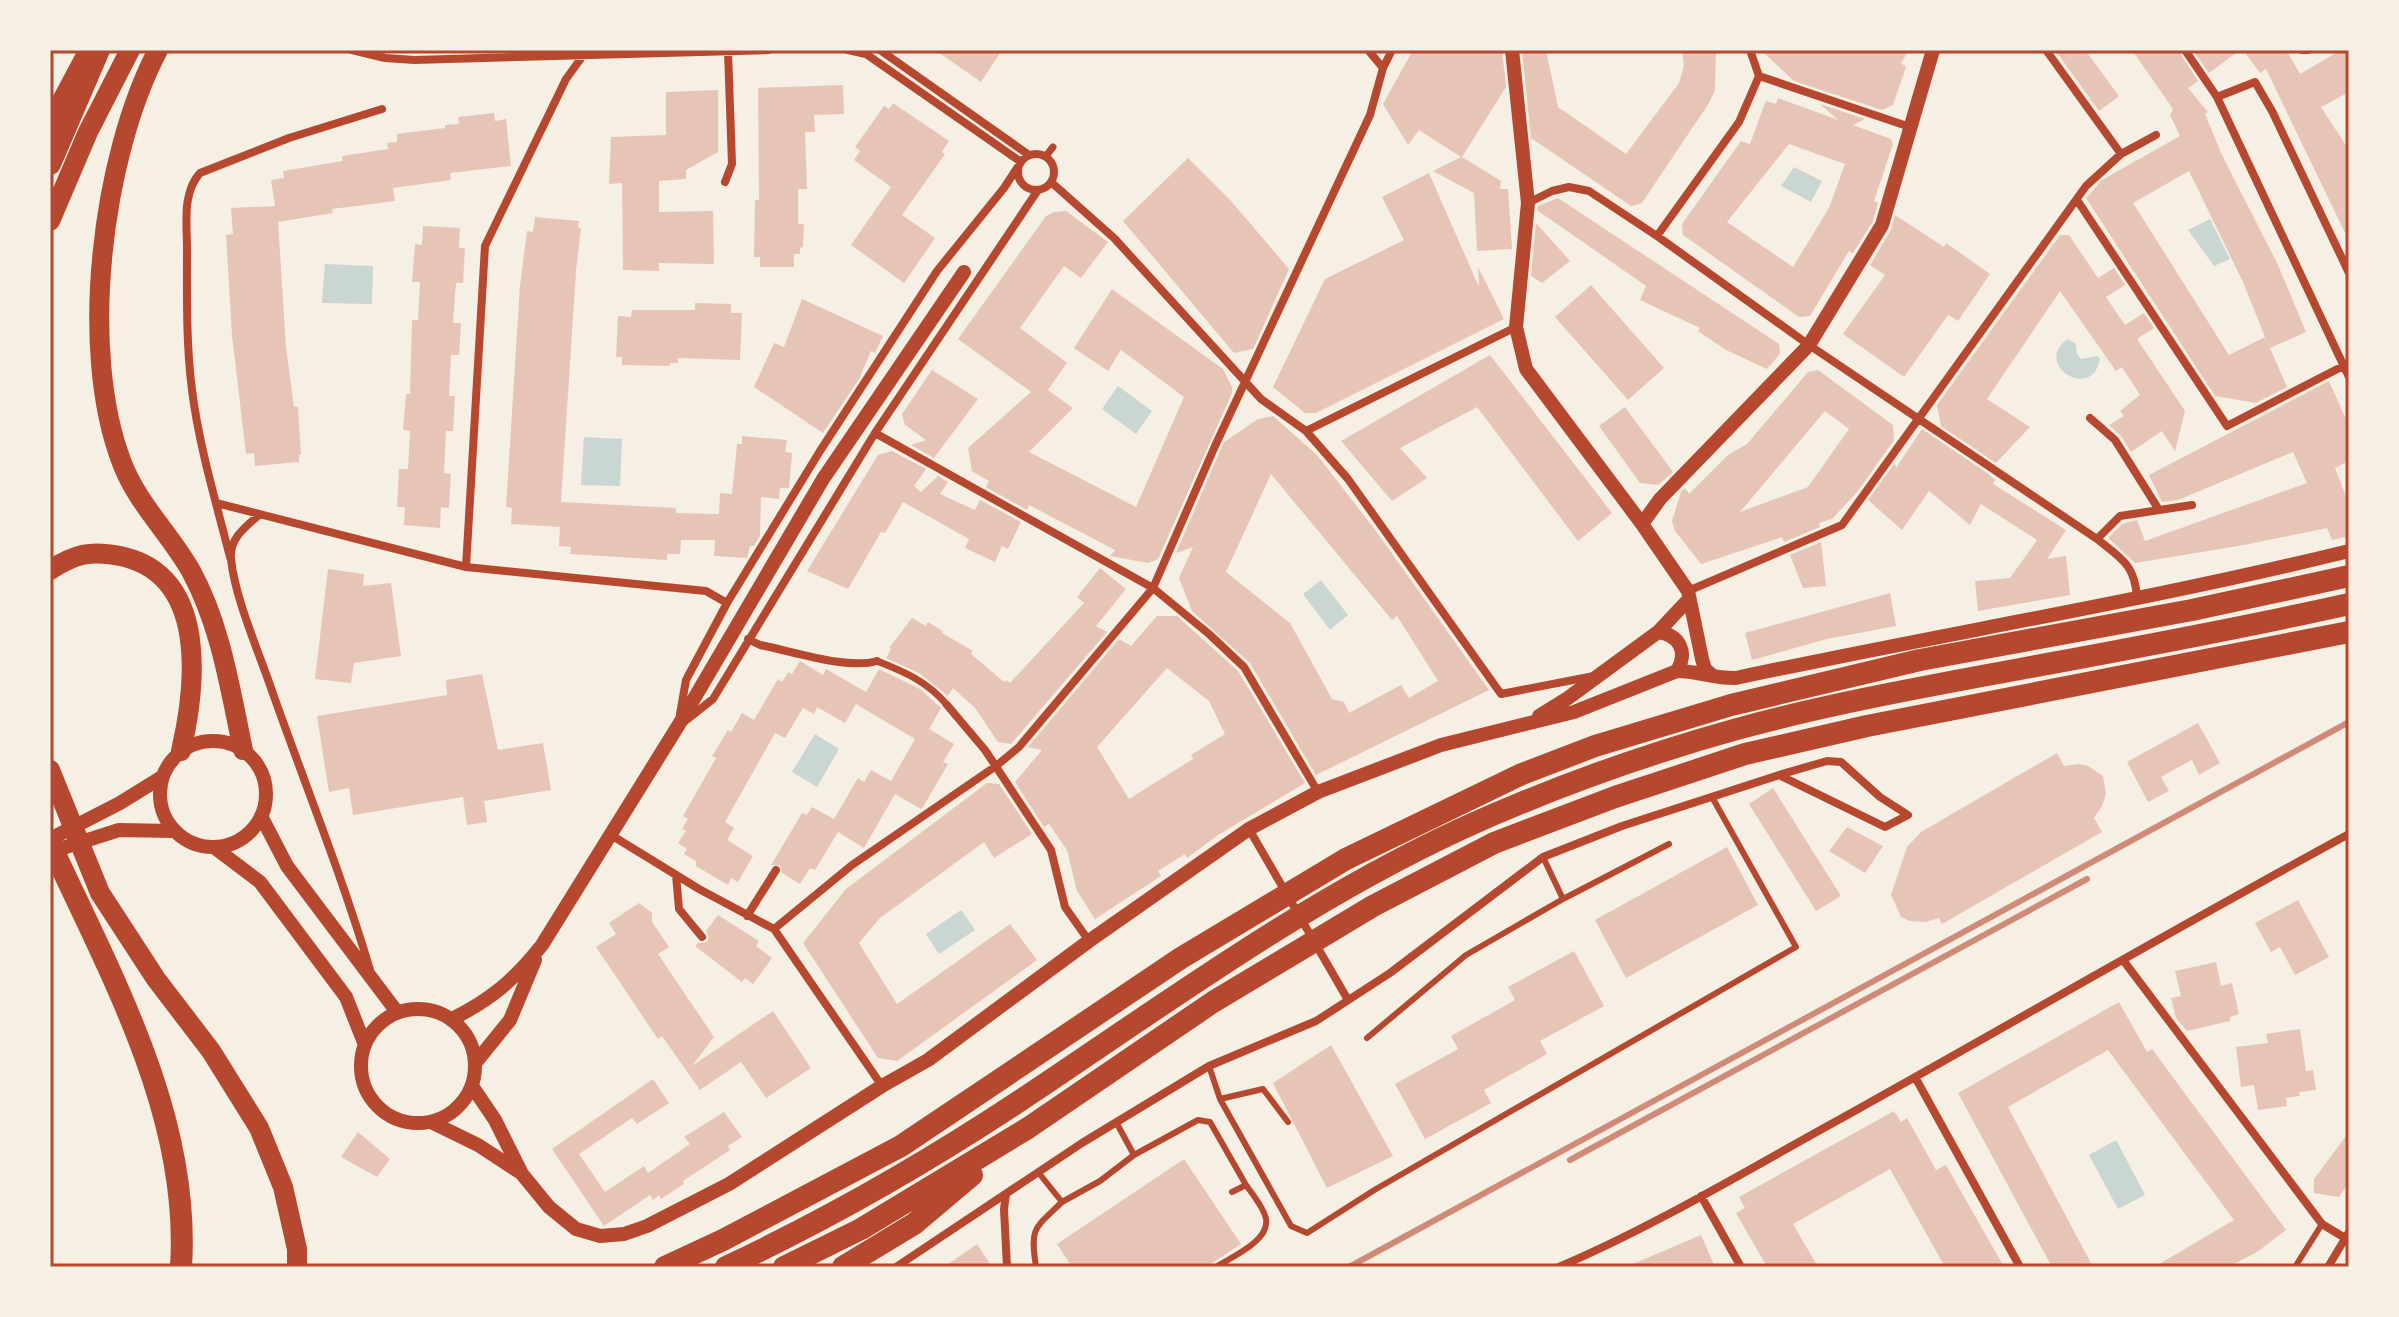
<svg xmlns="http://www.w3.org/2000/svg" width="2399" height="1317" font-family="'Roboto Condensed',sans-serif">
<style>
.water{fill:#c9d6d2}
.building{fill:#e6c5b7;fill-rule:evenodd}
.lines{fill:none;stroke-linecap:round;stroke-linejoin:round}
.service{stroke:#b5482f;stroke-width:6}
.pedestrian{stroke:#b5482f;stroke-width:7}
.minor{stroke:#b5482f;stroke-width:8}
.tertiary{stroke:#b5482f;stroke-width:14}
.trunk{stroke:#b5482f;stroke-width:20}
.motorway{stroke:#b5482f;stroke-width:22}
.rail{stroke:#cf8b77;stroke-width:6}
.neatline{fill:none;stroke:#b5482f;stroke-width:3}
</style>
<rect width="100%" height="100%" fill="#f6efe4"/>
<path class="water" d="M1794,167L1822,181L1811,202L1781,186Z
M2210,219L2230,259L2214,266L2188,230Z
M325,264L373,266L372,304L322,303Z
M2068,339L2076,344L2077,354L2081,359L2097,356L2100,358C2093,404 2031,363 2068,339Z
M1118,386L1152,411L1136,434L1102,409Z
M584,437L622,439L620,486L581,485Z
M1321,580L1348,615L1330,630L1303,594Z
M815,734L839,749L817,787L792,772Z
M961,910L975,930L939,954L926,934Z
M2116,1140L2145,1195L2118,1209L2089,1155Z"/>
<path class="building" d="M935,50H1002L981,82Z
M1413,50H1502L1506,87L1462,157L1501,181L1500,189H1508L1512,249L1477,251L1474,193L1433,171L1461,157L1419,130L1408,145L1383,104Z
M1522,50H1546L1558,107L1626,154L1679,83L1684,66L1682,50H1716L1715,90L1709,103L1642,203L1631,206L1531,138Z
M1761,50H1909L1901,63L1906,67L1893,105L1882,110L1794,81Z
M2055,50H2085L2119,96L2099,111Z
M2132,50H2178L2198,81L2188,88L2208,112L2205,114L2222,155L2278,265L2306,332L2270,348L2287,387L2256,403L2215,396L2086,198L2102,180L2180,136L2170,115L2173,109ZM2189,171L2243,282L2265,337L2229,355L2133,203Z
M2193,50H2240L2209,73Z
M2243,50H2286L2300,74L2341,50H2349V92L2321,107L2349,150V241L2266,69L2260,73Z
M843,85L844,114L814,115L815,132H805L807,189H798V224H804L803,247L800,248V254H794V267H760V257H754L755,200H759L758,88Z
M718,90V152L686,170V179L659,181V212L713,211L714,264L659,263V271L623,270L622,183L609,184L611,137L666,135V92Z
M1778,98L1838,120L1820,104L1865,119L1853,125L1891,139L1893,144L1874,201L1878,203L1873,221L1853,253L1849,251L1810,316L1799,317L1683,235L1682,224L1741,141L1750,144L1765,103L1767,101L1776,104ZM1789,144L1845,164L1829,208L1793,267L1727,222Z
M893,103L949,141L942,152L945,154L902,215L935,238L904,283L851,245L891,187L854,160L860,151L855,147L884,106L889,109Z
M494,113L495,121L506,119L511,166L450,173L451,180L393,188L395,201L332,209L333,213L278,222L286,347L294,407H298L301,455H299V462L255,466L254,453L246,454L232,335L226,235L233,234L231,208L275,206L271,180L284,178L283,171L343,161L342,156L388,149L387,143L397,142V134L445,128V125L459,124L458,117Z
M1188,158L1231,201L1289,269L1253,349L1234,353L1123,221Z
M1429,173L1479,287L1478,267L1504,319L1316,413H1305L1273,387L1325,279L1404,240L1382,197Z
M1558,198L1779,344L1780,354L1767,369L1726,350L1698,331L1700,328L1640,300L1646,286L1537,210L1538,206Z
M1066,211L1108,242L1081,278L1064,266L1020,328L1067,363L1048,390L1073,408L1029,452L1136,507L1184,397L1121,350L1108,371L1074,348L1112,289L1223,369L1232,387V393L1158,559L1148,563L1110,556L1115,550L1029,505L1027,510L986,487L989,481L972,471L968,448L1031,392L958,339L1046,216L1054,212Z
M1895,215L1944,247L1946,243L1990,274L1958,321L1948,315L1904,377L1843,334L1885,275L1870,265L1891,230Z
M535,217L579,221L578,228H581L576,271L561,502L676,508V513L719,514L720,493L732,494L737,444H742V436L787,440L785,452L792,453L789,488H780L779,499L761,497L760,536L754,546H750L747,558L714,556L715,540H681L680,554H667V560L570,554L571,547L559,546L560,527L511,524L512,508L506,507L520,286L527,231L533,232Z
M1536,223L1570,261L1542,283L1531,276Z
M423,226L460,228L459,248H465L463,283H456L453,323H461L459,355H451L449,396H455L453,431H446L444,473L451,474L449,508L441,507L440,528L404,525L405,507H397L399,469H408L410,431L403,430L406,394H410L412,320H418L420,282H412L415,244L422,245Z
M2060,235H2069L2098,278L2114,268L2125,285L2106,297L2125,325L2144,313L2154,328L2137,339L2185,411L2175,451L2162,431L2131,452L2121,436L2109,425L2124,416L2120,411L2140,395L2122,367L2116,371L2060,291L1987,399L2030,427L1996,463L1941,426L1937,405Z
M1591,285L1664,368L1628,400L1555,317Z
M802,299L883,336L875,353L871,351L859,379L823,433L754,387L774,343L784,347Z
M695,303L731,304V313H742L740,360L678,358V363H670V366L622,365V357H616L618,316L631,317L632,310H695Z
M1490,355L1612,513L1578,541L1477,407L1400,448L1427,478L1392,501L1341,441Z
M932,370L978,399L934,458L911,445L926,440L905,425L902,414Z
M1818,370L1893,425L1894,440L1858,491L1832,519L1819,523L1820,527L1784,542L1782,537L1701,564L1675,531L1672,521L1681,492L1685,488L1689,494L1728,455L1747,444L1808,372ZM1825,411L1849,429L1808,487L1740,512Z
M2329,381L2349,426V461L2335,468L2349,504V536L2332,540L2327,528L2244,545L2135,563L2108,538L2122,524L2137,520L2145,541L2307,483L2293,452L2178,500L2162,502L2149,475Z
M1625,407L1673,472L1658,485L1640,483L1599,426Z
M1273,416L1317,455L1376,531L1489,690L1316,775L1250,663L1192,611L1179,578L1193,547L1176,553L1224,442L1258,419ZM1271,474L1392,620L1397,616L1438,681L1409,698L1401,685L1349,713L1344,702L1332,699L1290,623L1226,572Z
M1922,429L1987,473L1995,480L1993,484L2066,530L2047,559L2066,556L2070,595L1978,611L1975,581L2010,578L2037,540L1981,504L1970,525L1929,491L1902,530L1868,500L1895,463L1896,468Z
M892,451L926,469L914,486L921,492L938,476L948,482L940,494L975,510L980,500L1021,522L1008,549L1002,546L995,562L965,548L969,539L903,502L885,533L881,532L848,589L807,571L878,455Z
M1821,542L1826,586L1803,588L1790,555Z
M1100,568L1126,589L1096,626L1107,632L1011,744L998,742L975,708L953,688L948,696L919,673L886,658L891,649L889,648L912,618L926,626L928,622L943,631L942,633L973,651L971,654L1004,682L1006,680L1010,683L1084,603L1077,597Z
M328,569L364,574L363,586L391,583L401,656L354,663L351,683L315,679Z
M1890,593L1896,626L1827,639L1752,660L1745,633Z
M1157,616H1177L1238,671L1305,783L1218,835L1187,858L1185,854L1158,871L1161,876L1095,919L1077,891L1067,850L1049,824L1044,827L1015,782L1042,750L1028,747L1119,639L1131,646ZM1167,668L1209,701L1225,734L1191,755L1193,759L1129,799L1097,747Z
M800,661L823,675L826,669L866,692L879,669L920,689L941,708L929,729L954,744L943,762L948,764L923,807L921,809L895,794L864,848L838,832L815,870L810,868L800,884L782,873L780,865H771L802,813L807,815L812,807L834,819L858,778L864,782L871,770L891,781L915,739L856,704L845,723L817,707L814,714L803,708L785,738L775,733L725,822L734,828L727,840L753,856L738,882L731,878L728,885L696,866V861L684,854L687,849L678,843L686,831L682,829L688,819L683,816L716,758L712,756L728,730L731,732L742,713L754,720L778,679L782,682L788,672L792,674Z
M482,674L498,750L543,743L551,790L484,801L487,822L467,825L463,797L353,815L349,788L329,792L317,716L447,695L446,680Z
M2198,723L2220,763L2199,775L2192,760L2177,768L2161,777L2169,791L2148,802L2127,762Z
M2057,753L2064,766L2079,764L2088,766L2103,776L2106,794L2102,806L2094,818L2102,832L1942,924L1939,918L1926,922L1910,921L1901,917L1891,895L1907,847L1921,832Z
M987,783L999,784L1032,834L994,858L984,842L880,918L859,943L897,1004L1010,924L1037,960L897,1061L878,1058L803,943L846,889Z
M1773,788L1841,896L1816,911L1749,804Z
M1847,827L1883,846L1865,873L1829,851Z
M1727,847L1758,905L1626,978L1595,920Z
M2298,900L2329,957L2295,975L2280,947L2271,952L2255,923Z
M639,903L652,913V922L669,947L658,954L714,1037L692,1066L773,1011L811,1068L766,1098L741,1062L700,1090L662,1036L658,1039L596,947L616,934L609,923Z
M718,915L759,941L756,946L772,958L753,984L745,978L742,982L695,946L698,943L707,942L709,937L706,931Z
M1574,951L1604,1006L1540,1041L1547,1054L1484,1090L1491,1103L1425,1139L1395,1084L1458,1049L1451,1036L1515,1000L1508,987Z
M2216,962L2221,986L2232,983L2239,1014L2230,1017V1021L2187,1031L2176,1018L2171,998L2181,996L2175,971Z
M2119,1002L2147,1052L2152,1049L2286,1230L2257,1252L2228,1267H2154L2234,1220L2108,1050L2008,1107L2093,1267H2052L1958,1093Z
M2300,1029L2306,1071L2313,1070L2316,1090L2299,1092L2300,1096L2286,1098L2287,1106L2258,1110L2254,1085L2241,1087L2236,1047L2268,1043L2266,1034Z
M1331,1045L1393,1156L1327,1188L1273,1083Z
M653,1079L669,1103L637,1124L632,1118L579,1154L605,1192L644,1166L648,1173L690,1144L684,1137L724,1112L742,1137L728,1146L730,1150L683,1181L684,1184L661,1199L659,1195L653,1200L650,1195L604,1226L552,1149Z
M1894,1111L1901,1122L1907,1118L1936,1170L1946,1165L2004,1267H1945L1890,1169L1793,1224L1818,1267H1767L1736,1213L1745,1208L1739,1197Z
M358,1132L390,1159L377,1177L341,1157Z
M2349,1132V1182L2339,1197L2314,1193V1179Z
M1184,1159L1241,1244L1206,1267H1072L1057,1244Z
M1701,1235L1715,1267H1626Z
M977,1244L992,1267H944Z"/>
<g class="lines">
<path class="service" d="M1543,857L1563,899
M1367,1038L1466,955L1563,899L1669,844
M1209,1066L1220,1099L1291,1226L1307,1233L1376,1189L1796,947L1712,797
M1220,1099L1263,1089L1288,1122
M1134,1155L1198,1120L1210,1122L1246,1185L1232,1192
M1038,1172L1062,1202L1100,1181L1134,1155L1116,1122
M1036,1267C1030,1227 1034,1229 1062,1202
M1216,1267C1231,1257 1270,1241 1266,1219C1264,1208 1253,1195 1246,1185
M2295,1267L2322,1224"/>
<path class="pedestrian" d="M1046,156L1053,147
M877,661C905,672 928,682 947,705"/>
<path class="minor" d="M352,50L385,58L414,60L769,50
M880,50L1029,155
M1368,50L1383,68
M1750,50L1759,76
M2046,50L2121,154
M2185,50L2217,97L2349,377
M2302,50H2307
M1759,76L1910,127
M2217,97L2255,82L2272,111L2349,273
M1018 172a18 18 0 1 1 36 0a18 18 0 1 1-36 0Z
M725,182L732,164L728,51
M1051,182L1114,238L1261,399L1306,431L1348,479L1501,694L1594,676
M2077,200L2227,426L2349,363
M1528,203L1552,191L1569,187L1589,191L1657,236L1809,345L2097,539C2122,559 2135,565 2137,598
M1657,236L1739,122L1759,76
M2090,418L2115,440L2159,510
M1306,431L1516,327
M875,433L1153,588L1209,634L1244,667L1318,792
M216,503L466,567L706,591L727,603
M259,515C245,527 229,539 231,559C235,598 258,650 271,688C304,782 342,875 370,970
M2097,539L2120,516L2192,505
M230,557C216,502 199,446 192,390C186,344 187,296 187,249C187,224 182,193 200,173L289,138L382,109
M466,567L485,246L566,79L587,50
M1688,591L1842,525L2086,186L2121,154L2156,135
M748,639L760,645C792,651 847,670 877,661
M947,705L985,750L1051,850L1065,907L1089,941
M680,714L686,680L727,603L820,451L937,271L1004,188L1021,162L866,54L848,50
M685,721L713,699L875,433L1038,190
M1827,761L1841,762L1880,797L1908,815L1885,827L1779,775Z
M1249,829L1348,1000
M611,835L699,889L774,929L882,1086
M676,875L679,909L702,937
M747,916L776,870
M774,929L852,865L996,766L1019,747L1153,588L1215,446L1370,115L1383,68L1392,50
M2123,960L2322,1224L2345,1238
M1915,1077L2020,1267
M1006,1194L1004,1209L1007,1267
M1701,1196L1741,1267
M896,1267L1082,1143L1209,1066L1316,1021L1390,973L1543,857L1622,826L1779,775
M1559,1267C1657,1225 1749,1169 1842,1118C2011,1024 2179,926 2349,834
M2328,1267L2349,1232"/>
<path class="tertiary" d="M1512,50L1528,203L1516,327L1526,369L1642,524L1688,591L1702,659L1705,669L1712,675
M1642,524L1660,499L1809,345L1882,225L1933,50
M1658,632C1680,635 1688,652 1677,671
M1539,716L1568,698L1658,632L1689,599
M160 794a53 53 0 1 1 106 0a53 53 0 1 1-106 0Z
M261,816L287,866L397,1012
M50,839L120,803L162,777
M215,848L260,882L346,997L365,1045
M50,852L119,830L173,831
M361 1066a57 57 0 1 1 114 0a57 57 0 1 1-114 0Z
M452,1019C492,999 514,980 542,945L678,726L823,479L964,272
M476,1062L510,1020L535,960
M472,1086L495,1120L522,1174L549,1207L576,1229L600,1236L624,1234L647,1226L729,1184L882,1086L928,1060L1089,941L1249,829L1318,792L1441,745L1574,712L1677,671C1698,671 1716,679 1736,678C1940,634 2146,601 2349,551
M431,1122L478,1145L521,1173"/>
<path class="trunk" d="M158,50C102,156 78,350 122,463C137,503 170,534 191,571C221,626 230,689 243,750
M50,123L89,50
M50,221L88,132L130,50
M50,570C75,554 90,550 120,556C209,574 196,686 181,751
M50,770L100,893L156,979L211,1051L259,1128L283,1187L297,1249V1267"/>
<path class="motorway" d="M50,164L99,50
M50,843C111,976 191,1116 181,1267
M665,1267L723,1240L901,1146L1181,958L1346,859L1522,774L1595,746L1731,705L1920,660L2192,610L2349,576
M726,1267C828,1219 926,1163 1021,1100C1164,1005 1303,902 1461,829C1549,789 1643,755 1737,729C1832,703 1929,686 2025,668C2134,648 2242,628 2349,604
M784,1267L861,1229L1028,1128L1213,1002L1373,906L1494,843L1615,797L1745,754L1867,726L2349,632
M843,1267L914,1224L972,1175"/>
<path class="rail" d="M1570,1160L2087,879
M1349,1267L2349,722"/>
</g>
<rect width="2399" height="1317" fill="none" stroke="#f6efe4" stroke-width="104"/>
<rect x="52" y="52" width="2295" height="1213" class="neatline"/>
</svg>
